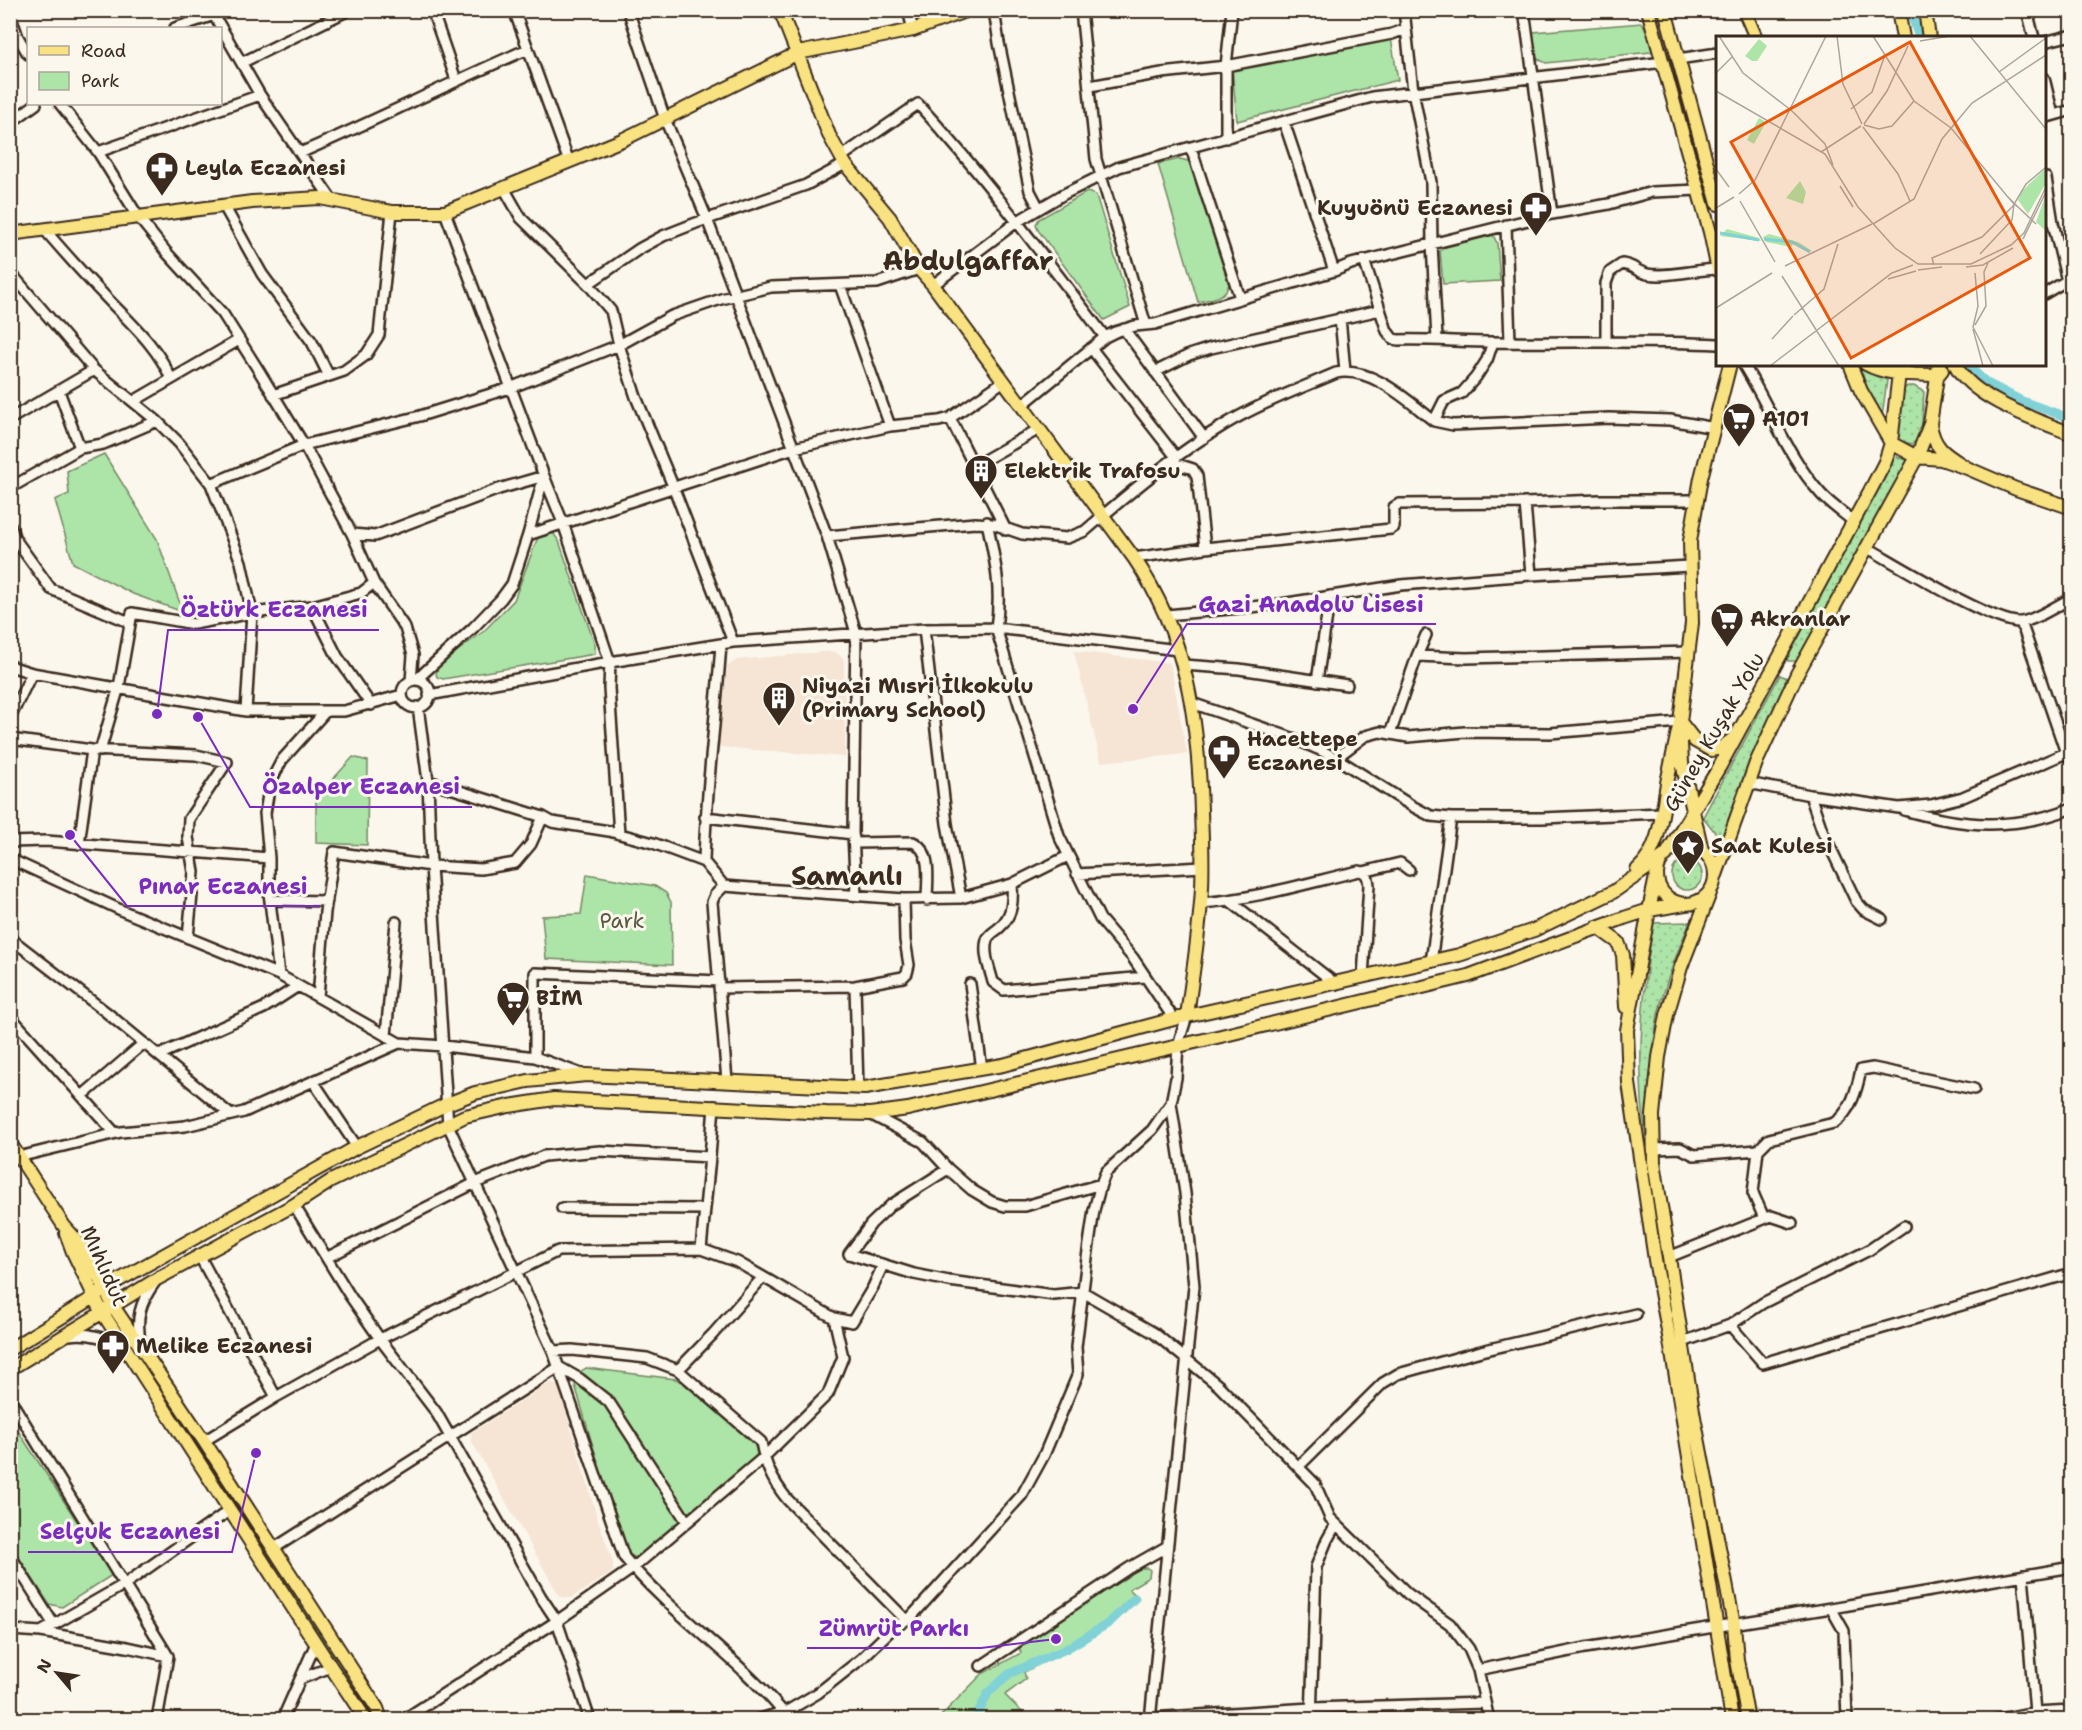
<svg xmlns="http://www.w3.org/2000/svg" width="2082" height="1730" font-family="'Shantell Sans',sans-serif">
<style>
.built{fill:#f6e4d4}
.grass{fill:url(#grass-dots);stroke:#748763;stroke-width:1.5}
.green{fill:#ade4a8;stroke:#748763;stroke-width:1.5}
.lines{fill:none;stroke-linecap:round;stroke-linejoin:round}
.canal{stroke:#80d2d7;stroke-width:9}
.minor-casing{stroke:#3b2a1e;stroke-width:14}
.major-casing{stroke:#3b2a1e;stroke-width:16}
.minor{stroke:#fbf7ec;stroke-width:9}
.major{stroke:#f8e281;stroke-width:12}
.labels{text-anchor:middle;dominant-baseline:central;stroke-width:6;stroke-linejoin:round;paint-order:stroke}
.poi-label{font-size:21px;font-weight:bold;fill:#3b2a1e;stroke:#fbf7ec;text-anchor:start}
.street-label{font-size:21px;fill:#3b2a1e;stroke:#fbf7ec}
.park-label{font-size:21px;fill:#585840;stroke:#fbf7ec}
.district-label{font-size:27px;font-weight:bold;fill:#3b2a1e;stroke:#fbf7ec}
.inset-river{fill:none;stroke:#80d2d7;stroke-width:3}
.inset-road{fill:none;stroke:#aea59a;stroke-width:1.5}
.view{fill:#e8590c;fill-opacity:0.15;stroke:#e8590c;stroke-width:3}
.inset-edge{fill:none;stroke:#3b2a1e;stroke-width:3}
.leader{fill:none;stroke:#7b2cbf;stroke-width:2}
.callout-dot{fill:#7b2cbf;stroke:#fbf7ec;stroke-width:2}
.callout-label{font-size:22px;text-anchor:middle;font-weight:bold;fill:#7b2cbf;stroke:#fbf7ec;stroke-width:6;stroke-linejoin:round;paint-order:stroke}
</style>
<defs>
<pattern id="grass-dots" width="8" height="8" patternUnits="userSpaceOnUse" patternTransform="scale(1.5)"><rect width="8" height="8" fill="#ade4a8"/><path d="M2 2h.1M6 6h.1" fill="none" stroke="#96c490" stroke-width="1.8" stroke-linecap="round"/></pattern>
</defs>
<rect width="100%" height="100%" fill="#fbf7ec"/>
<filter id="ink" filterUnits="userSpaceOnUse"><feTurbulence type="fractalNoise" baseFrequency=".0167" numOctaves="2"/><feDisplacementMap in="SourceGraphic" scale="12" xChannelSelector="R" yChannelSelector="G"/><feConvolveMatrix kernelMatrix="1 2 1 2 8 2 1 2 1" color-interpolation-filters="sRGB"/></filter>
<g filter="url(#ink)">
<path class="built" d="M834,651L844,659L845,757L719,747L727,667L737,660Z
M1074,651L1170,663L1187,754L1101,762Z
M551,1382L558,1386L599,1523L613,1562V1572L571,1598L560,1597L472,1442L471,1433Z"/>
<path class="grass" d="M1856,365L1867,372L1887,380L1882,417L1871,400Z
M1908,386H1914L1924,392L1921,436L1912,444L1899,441L1896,437L1901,390Z
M1895,457L1909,460L1799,661H1788L1787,659Z
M1780,675L1787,678L1722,841L1703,817Z
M1672 875a15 15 0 1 1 30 0a15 15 0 1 1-30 0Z
M1690,922C1677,952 1665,983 1658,1015C1651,1055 1649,1096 1646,1136C1635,1065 1643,994 1653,923Z
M138,1352L149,1365L369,1706L375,1719H370L135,1353Z"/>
<path class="green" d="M1642,23L1654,49L1651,52L1546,63L1536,58L1533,32Z
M1391,38L1398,80L1237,121L1232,68Z
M1180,159L1188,161L1192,165L1229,284C1226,298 1210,299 1198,302L1158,164Z
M1087,192L1096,195L1130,307L1104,320L1038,230L1036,224L1039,219Z
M1493,235L1497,243L1500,281L1443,284L1440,251L1445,247Z
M104,454L157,539L183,612L133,594L73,563L55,500L69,494L67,471Z
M544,533H553L559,541L595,645V654L443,679L437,677L436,674L439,665L484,631L514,600L538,537Z
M353,757L368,761L367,845L316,843V798Z
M587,874L655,886L666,893L671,902L672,965L546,959L542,916L581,914Z
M586,1368L676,1379L683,1383L754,1444L758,1453L749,1465L636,1558L630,1555L616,1525L575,1385L580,1372Z
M11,1420L112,1575L62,1607L49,1604L11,1545Z
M1140,1568H1147L1150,1570L1149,1577L1129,1589L1138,1597L1112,1623L1067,1650L1024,1672L1026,1679L1005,1695L1027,1717L1016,1720H937L982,1674L1021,1653L1018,1645C1059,1621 1097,1592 1140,1568Z"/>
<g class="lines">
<path class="canal" d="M1910,10L1919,38
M1966,364L1987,383L2022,401L2072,419
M975,1720L988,1693L1009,1674L1066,1649L1109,1623L1135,1598"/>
<g class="minor-casing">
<path id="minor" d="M211,10L260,95L332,200
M432,10L456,80
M514,10L569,162
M628,10L665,119L707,219L827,536L856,633L853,834L856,895
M908,10L913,30
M994,10L999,43L1030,191L1039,208
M1081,10L1096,159L1146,325
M1404,10L1413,91L1431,182L1432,244L1437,339
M1524,10L1552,214
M2027,10L2034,38
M10,14L18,37L10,27
M175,28L214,15
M18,37L28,54
M2044,42L2072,35
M1678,59L1718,53
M243,62L349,10
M2044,78L2053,115
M1090,86L1162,73L1226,66L1392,34L1406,29
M60,104L98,152L139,218L167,253L223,314L259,371L304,445L352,534L374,583L405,628L413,655L411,681
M2044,118L2072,110
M1284,122L1334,271
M10,123L36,104
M1226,138V66L1232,10
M1191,148L1240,298
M98,152L260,95
M300,153C377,120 451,82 528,49
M841,157L918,104C986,178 1045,258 1105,337
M2046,178L2053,223L2067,281
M504,188L521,218L588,284L611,311L619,345L636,397L673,486L733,642
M224,206L262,274L312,342L329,376
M1506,225L1510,342
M44,229C63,251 82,273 103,294C127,320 158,346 171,379
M1364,260L1387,331L1393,339L1398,340C1430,339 1462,342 1494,342C1568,343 1643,340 1718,344
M10,272L94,370L157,421L179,443L211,484L241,562L252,613L246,711
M588,284L639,249L663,236L696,223L806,185L845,164
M840,285L890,426
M933,285L1018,221L1064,194L1119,167L1372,97L1664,62
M2044,294L2071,278
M1340,318L1345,371
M1124,329L1204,438
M1606,342V283L1610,272L1622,264C1635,266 1634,270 1644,273C1659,279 1699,269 1717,269
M1091,348L1176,457
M1743,364C1770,407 1787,456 1821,494C1830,504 1842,512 1853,521
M1155,372L1189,355L1211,348L1380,310
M59,391L80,448
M273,395L344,371L366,355L379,335L392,212
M134,401L239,340
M1022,405L1105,337L1115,332L1135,326L1155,324L1334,271L1351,264L1552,214L1609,204L1652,192L1699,190
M950,418L1006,530
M10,419L94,370
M1434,421L1444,401L1462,393L1476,377L1487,360L1493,342
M1171,462L1193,469L1197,476L1205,548
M974,466L1039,429
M211,484L304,445L420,416L510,388L619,345L672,316L721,299L771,287L877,283L919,269
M10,488L80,448L103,444L157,421
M1525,503L1531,575
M987,522C995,561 1002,588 996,628L1059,836L1100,919L1133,958L1174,1019
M10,525L15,539L51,589L129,622
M352,534L375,536L499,489L544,476L563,523L610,662L609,688L619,834
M528,535L794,448L890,426L939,421L950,418L1004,381
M827,536L975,523L993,524L1022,534L1067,538L1085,531C1128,494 1174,455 1224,425C1259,404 1299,389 1336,373C1372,366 1408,401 1434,421L1453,425L1609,418L1670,420L1715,428
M1868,548C1895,563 1995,625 2021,622C2036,620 2058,605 2072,598
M1134,558L1205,548L1391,529L1394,527V507L1399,504L1525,503L1600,500H1697
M312,606L361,593L374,583
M1167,615L1281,604L1401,585L1531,575L1690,566
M2021,622L2066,753L2072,759
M924,629L947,824L961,898
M1417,656L1466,658L1689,652
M1183,665L1239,669L1347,685
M10,666L32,673L246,711H344L402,695
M416,680L473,628L501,599L512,584L528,535L544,476L445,212
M402 694a14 14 0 1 1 28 0a14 14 0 1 1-28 0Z
M1317,681L1330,596
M429,695L610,662L733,642L924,629L996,628L1178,650
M1192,703L1295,739L1318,749L1336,758L1412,806L1431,816L1451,818H1542L1662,813
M418,707L428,781L431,866L448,1125L553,1351L624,1557C671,1614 735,1655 783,1712
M10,718L32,673
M1390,734L1417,656L1426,635
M10,739L92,750L196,755L227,762L189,819L188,837L194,872L188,938
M100,751L119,687L132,613L194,624L252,613L312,606L337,656L371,705
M1336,758L1365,736L1380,732L1408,737L1465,732L1550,733L1680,722
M428,781L543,817L552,822L609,831L653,843L704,862L724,886L904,899L961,898L1012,884L1068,856
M1748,783L1810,795L1899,808L1931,805L1963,797L2066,753
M1810,795L1822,830L1856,901L1864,910L1882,919
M1904,810C1963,827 2014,831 2072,808
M705,817L853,834L854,839
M10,842L46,841L269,858
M855,843L913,842C933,851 927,881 927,900
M79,844L92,750
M10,859L123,911L279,975L399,1043
M704,862C706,789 716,717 721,644
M1363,872L1400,863L1409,870
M1077,874L1203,867
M1012,884C1013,900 1013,915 1000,927C995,932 989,934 987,940C983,953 990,970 993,982L1004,990L1144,977
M724,886L715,895L712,902L727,1081
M270,900L327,901
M1230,901L1336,984
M1201,903C1256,899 1307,883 1359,871C1367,872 1368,877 1369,885L1363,977
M10,938L106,1012L231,1115
M1431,962L1451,818
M279,975L269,893V858L265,813L270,783L282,760L326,711
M970,984L982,1069
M855,986L858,1088
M720,988L855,986L903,977L907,973L909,965L905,940L904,899
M318,997L325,912L334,852L431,866L481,869L515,863L531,844L543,817
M10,1016L115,1133
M386,1036L396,922
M159,1055L264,1008L298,986
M535,1057V973L719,981
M313,1081L357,1147
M82,1096L144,1043
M870,1114L923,1142L948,1169L972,1190L992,1202L1005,1206H1025L1101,1184
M1654,1149L1680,1148L1694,1155L1758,1150L1753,1193L1764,1218
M1758,1150L1769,1139L1834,1123C1851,1112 1857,1089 1861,1070L1873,1068L1974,1089
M10,1159L121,1132L185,1126L244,1112L399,1043L444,1046L535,1057L584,1075
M948,1169L891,1205L871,1224L849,1254L914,1274L949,1281L1054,1295L1083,1292L1154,1333L1219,1386L1315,1484L1330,1518L1408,1594L1450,1624L1469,1649L1478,1670L1489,1720
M294,1205L350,1296L380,1339L436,1412L541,1597L557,1621L590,1720
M562,1208L705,1209
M701,1249L710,1157
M199,1255L276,1397
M328,1257L475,1183L544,1156L600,1151L710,1157L714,1106
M1669,1257L1771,1216L1792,1223
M1730,1325L1763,1363L2072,1273
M69,1335C90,1332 105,1338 124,1347
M1683,1342L1730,1325L1763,1303L1869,1250L1904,1226
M141,1344C135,1320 140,1302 155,1282
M553,1351L572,1350L647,1358L678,1370L713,1334L763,1277
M678,1370L761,1442C765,1465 772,1480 787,1499L906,1620
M10,1399L168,1656L157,1720
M204,1441L276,1397L380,1339L558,1251L701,1249L737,1262L834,1318L852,1322L873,1287L883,1265
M1298,1467L1383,1383L1398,1374L1481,1351L1636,1314
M273,1549L559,1367L580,1379L609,1402L687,1522
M10,1555L54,1625
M2023,1575L2035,1712
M1831,1608L2072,1567
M10,1630L41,1632L125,1584L230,1510
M41,1632L127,1647L168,1656
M981,1666L1129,1568L1166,1547
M1478,1670L1585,1648L1831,1608L1844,1631L1847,1720
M300,1679L331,1667
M1150,1718L1311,1708L1485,1703
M282,1720L316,1643
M403,1720L557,1621L633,1568L764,1457L828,1394L843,1357L834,1318
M757,1720L789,1710L818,1693L861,1659L891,1630L911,1617L1022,1495L1044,1455L1078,1374L1076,1347L1087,1258L1094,1210L1101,1184L1106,1172L1152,1130L1171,1103
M1150,1720L1194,1286L1185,1193L1171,1103L1176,1078L1178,1045L1187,1016
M1311,1720L1316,1567L1327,1540L1336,1524
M1994,1720L2035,1712L2072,1710"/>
</g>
<g class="major-casing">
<path id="major" d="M780,10L829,135L845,164L890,218L919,269L933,285L1134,558C1187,636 1198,719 1201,811C1202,841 1204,872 1201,902C1198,941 1192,978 1187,1016
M1648,10L1710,232L1718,270
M1665,10L1718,204
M1744,10L1756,38
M1898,10L1903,38
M1925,10L1929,38
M10,234L252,202L320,198L392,212H445L622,140L798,53L913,30L968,10
M1730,364L1701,478L1690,541L1692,623L1680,722L1695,741L1711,750L1721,748L1733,739
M1850,364L1861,391L1891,443L1917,457L1941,459L1967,468C1947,455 1934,450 1930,424
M1866,364C1888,376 1913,374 1938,375L1942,370
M1955,364C1972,399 2037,420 2072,434
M1967,468L2016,489L2072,508
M1657 875a29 29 0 1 1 58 0a29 29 0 1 1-58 0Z
M1637,870C1662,848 1662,808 1668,778C1672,759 1676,741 1680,722L1682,763L1702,850
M1657,872L1649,910L1627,1030L1629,1083L1655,1260L1671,1347L1732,1720
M1716,875L1756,763L1797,674L1917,457L1930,424L1939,364
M1710,893L1681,967L1667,1015L1659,1057L1653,1115L1654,1162L1694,1417L1734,1625L1737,1660L1748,1720
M1597,927L1618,942L1623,955L1626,1007
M10,1143L64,1226L78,1242L105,1288L113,1306L204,1441L377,1708L381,1720
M66,1233L73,1252L102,1312L331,1667L366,1720
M10,1349L96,1296L105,1288L357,1147L447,1104L475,1093L528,1081L586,1075L865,1088L1003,1065L1174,1019L1459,955L1534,930L1613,892L1666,855L1720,766L1871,489L1885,462L1891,443L1900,364
M10,1369L157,1279L294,1205L331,1181L465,1116L509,1106L554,1099L826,1113L870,1114L908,1109L1221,1036L1468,976L1624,918L1649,910L1685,904"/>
</g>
<use href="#minor" class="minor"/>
<use href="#major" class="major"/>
</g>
</g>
<defs>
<g id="pharmacy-pin" transform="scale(1.725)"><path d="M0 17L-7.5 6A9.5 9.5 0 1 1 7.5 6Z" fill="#3b2a1e" stroke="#fbf7ec"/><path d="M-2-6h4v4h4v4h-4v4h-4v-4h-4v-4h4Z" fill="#fff"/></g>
<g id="supermarket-pin" transform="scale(1.725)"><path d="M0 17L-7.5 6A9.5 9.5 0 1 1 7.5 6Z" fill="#3b2a1e" stroke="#fbf7ec"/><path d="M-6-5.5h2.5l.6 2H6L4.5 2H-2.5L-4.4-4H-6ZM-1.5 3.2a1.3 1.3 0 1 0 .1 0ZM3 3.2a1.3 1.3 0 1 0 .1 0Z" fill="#fff"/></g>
<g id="building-pin" transform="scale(1.725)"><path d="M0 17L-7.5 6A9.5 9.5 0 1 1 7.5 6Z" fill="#3b2a1e" stroke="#fbf7ec"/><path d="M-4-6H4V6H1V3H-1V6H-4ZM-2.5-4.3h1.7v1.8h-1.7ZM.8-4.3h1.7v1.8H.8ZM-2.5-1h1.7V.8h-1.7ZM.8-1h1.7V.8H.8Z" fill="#fff"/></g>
<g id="sight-pin" transform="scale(1.725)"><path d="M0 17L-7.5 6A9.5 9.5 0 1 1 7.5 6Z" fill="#3b2a1e" stroke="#fbf7ec"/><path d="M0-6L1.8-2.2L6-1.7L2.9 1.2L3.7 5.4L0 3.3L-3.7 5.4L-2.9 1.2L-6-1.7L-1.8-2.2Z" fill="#fff"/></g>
</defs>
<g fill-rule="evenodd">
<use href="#pharmacy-pin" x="162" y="168"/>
<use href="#pharmacy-pin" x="1536" y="208"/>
<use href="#supermarket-pin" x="1739" y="419"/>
<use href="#building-pin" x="981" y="471"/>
<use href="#supermarket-pin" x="1727" y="619"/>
<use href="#building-pin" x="779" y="698"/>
<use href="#pharmacy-pin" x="1224" y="751"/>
<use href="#sight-pin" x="1688" y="846"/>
<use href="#supermarket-pin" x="513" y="998"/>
<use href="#pharmacy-pin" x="113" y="1346"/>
</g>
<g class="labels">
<g class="poi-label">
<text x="185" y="168">Leyla Eczanesi</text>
<text x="1513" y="208" text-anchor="end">Kuyuönü Eczanesi</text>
<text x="1762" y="419">A101</text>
<text x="1004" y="471">Elektrik Trafosu</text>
<text x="1750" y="619">Akranlar</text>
<text x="802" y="686">Niyazi Mısri İlkokulu<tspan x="802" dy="24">(Primary School)</tspan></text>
<text x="1247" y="739">Hacettepe<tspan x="1247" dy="24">Eczanesi</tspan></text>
<text x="1711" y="846">Saat Kulesi</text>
<text x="536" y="998">BİM</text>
<text x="136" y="1346">Melike Eczanesi</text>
</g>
<g class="street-label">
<text transform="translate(1714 732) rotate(-60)">Güney Kuşak Yolu</text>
<text transform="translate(104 1266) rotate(66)">Mıhlıdut</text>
</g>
<g class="park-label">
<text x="622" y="921">Park</text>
</g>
<g class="district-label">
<text x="968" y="260">Abdulgaffar</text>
<text x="847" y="875">Samanlı</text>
</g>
</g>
<g transform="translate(1716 36)">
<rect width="330" height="330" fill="#fbf7ec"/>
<path d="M330,132V147L312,178L302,164L306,155ZM330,158V195L320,186Z" fill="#ade4a8"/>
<path d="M43,3L51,10L41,25H36L29,20ZM43,82L50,86L38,108L31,104ZM84,145L90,156L87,168L70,162ZM11,193L43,202L45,205L4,200ZM53,198L82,206L98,216L77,208L75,211L50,206L47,201Z" fill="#ade4a8"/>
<path class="inset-river" d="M4,197L43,204M48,203L76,206L94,216"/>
<path class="inset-road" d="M3,0L27,37L76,75L109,108L117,129M121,0L127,48L146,88M157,0L198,65L235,92L291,160M254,0L330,93M204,5L234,0M283,36L330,2M0,37L16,21M0,55L109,118L142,171L179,212L202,228H255L295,209L308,197L330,151M135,73L156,56L169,19M148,88L171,55L192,10M148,89L163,93L176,90L198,65M147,91L182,138L194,165M105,116L145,90M0,133L13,151M124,150L137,171M23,158L39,144L110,0M24,165L59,226M302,171L320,188M0,172L18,161M157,188L198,163L226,103L256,67L330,19M307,203L330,156M264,218L296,184L298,168L291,160L302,171L298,168M218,229L216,222L266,201L297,170L310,148L330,131M69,230L156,188M250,231L267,229L297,212M202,234L226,231M259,237L262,270L257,291L277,330M66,240L123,330M172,243L200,235M93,266L78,279L108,253L122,208M0,272L56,237M259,289L270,270L268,236L272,227M257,293L267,330M56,303L77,280M54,330L176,237L197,229"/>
<path class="view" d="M194,6L314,222L135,322L15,106Z"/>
<rect width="330" height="330" class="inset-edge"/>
</g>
<path class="leader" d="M1133 709L1187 624H1436M157 714L168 630H379M198 717L250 807H472M70 835L127 906H320M256 1453L232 1552H28M1056 1639L981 1648H807"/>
<g class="callout-dot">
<circle cx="1133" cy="709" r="6"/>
<circle cx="157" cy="714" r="6"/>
<circle cx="198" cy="717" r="6"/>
<circle cx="70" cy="835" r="6"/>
<circle cx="256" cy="1453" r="6"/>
<circle cx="1056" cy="1639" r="6"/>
</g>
<g class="callout-label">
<text x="1311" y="612">Gazi Anadolu Lisesi</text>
<text x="274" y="617">Öztürk Eczanesi</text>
<text x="361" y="794">Özalper Eczanesi</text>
<text x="223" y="894">Pınar Eczanesi</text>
<text x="130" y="1539">Selçuk Eczanesi</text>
<text x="894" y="1636">Zümrüt Parkı</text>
</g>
<rect width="2082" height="1730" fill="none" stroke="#fbf7ec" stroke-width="36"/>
<rect x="18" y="18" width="2046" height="1694" fill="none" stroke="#3b2a1e" stroke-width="2" filter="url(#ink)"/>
<rect x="27" y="27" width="195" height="78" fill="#fbf7ec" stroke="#aea59a" stroke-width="1.5"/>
<rect x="39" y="46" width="30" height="9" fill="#f8e281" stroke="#aea59a" stroke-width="1.5"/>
<text x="81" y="57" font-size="18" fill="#3b2a1e">Road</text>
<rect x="39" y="72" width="30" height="18" fill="#ade4a8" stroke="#aea59a" stroke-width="1.5"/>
<text x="81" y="87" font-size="18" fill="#3b2a1e">Park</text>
<g transform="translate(57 1673) rotate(299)" stroke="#fbf7ec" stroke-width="4.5" paint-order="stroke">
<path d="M0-4.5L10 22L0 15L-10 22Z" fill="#3b2a1e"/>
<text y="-9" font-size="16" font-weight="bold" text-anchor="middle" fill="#3b2a1e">N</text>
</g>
</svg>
